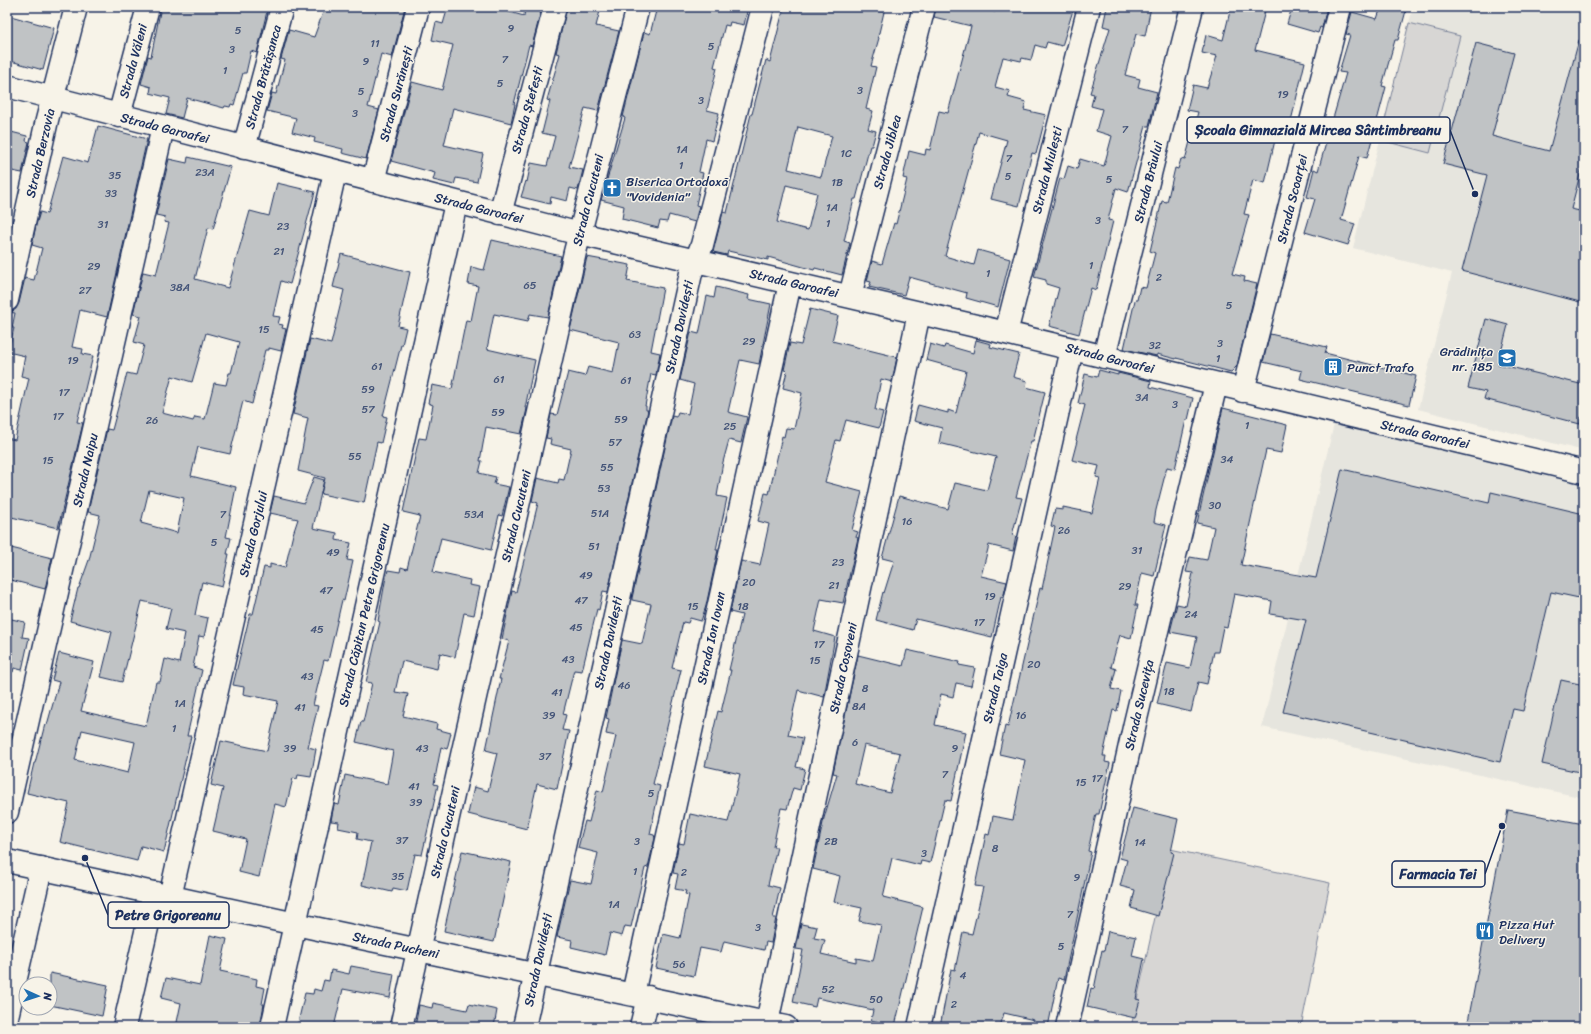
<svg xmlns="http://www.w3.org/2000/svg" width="1591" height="1034" font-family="Sriracha,sans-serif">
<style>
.built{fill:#e6e5de}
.green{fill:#d7d6d4;stroke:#798299}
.building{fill:#c0c3c5;stroke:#1b2f5e;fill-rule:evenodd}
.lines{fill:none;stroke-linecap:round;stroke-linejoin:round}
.minor-casing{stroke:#1b2f5e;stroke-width:25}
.tertiary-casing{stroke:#1b2f5e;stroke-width:25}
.minor{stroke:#f7f3e8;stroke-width:22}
.tertiary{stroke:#f7f3e8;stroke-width:22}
.labels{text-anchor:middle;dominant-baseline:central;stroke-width:3;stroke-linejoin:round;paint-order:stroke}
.number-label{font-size:11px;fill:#445478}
.street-label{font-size:13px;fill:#1b2f5e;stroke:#f7f3e8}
.poi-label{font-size:13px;fill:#1b2f5e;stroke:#f7f3e8;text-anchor:start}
.leader{fill:none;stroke:#1b2f5e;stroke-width:1.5}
.callout-dot{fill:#1b2f5e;stroke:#f7f3e8;stroke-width:1.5}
.callout{fill:#f7f3e8;stroke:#1b2f5e;stroke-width:1.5}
.callout-label{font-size:14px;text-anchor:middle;font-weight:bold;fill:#1b2f5e}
</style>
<rect width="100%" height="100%" fill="#f7f3e8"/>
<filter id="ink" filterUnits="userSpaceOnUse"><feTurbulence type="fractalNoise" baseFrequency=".025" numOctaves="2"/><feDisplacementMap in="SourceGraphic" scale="8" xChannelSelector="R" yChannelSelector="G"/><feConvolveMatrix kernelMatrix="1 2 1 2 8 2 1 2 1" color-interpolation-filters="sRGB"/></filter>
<g filter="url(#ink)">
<path class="built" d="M1413,7H1584V451L1418,409L1452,273L1353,248Z
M1335,420L1584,479V798L1262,727Z"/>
<path class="green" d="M1409,23L1460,36L1430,153L1380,140Z
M1170,849L1330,883L1301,1027H1131Z"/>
<path class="building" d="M161,7H268L257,53L251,51L246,73H243L234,105L231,104L230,107L225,106L224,108L187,98L182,118L166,114L170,98L150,93L151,87L141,84L148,56L151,57Z
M325,7H405L392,57L381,54L368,107L379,110L366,159L342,153L343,149L314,142L315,138L292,132L296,118L267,111L272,93L276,94L285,60L281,59L289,30L314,37Z
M448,7H491L524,16L525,7H542L532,46L529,45L514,104H515L511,123L453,108L444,145L483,154L477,182L456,178L454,185L433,180L435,173L391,161L412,82L442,90L453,45L432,40L436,22L443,24Z
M567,7H601L596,26L619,31L598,111L585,108L569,167L583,170L578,190L570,188L567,201L551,197L550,204L521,197L526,181L527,182L531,163L547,166L555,136L542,133L550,101L547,100L560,54L556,53Z
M657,7H748L744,25L730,22L729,26L725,25L714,67L717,68L707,110L719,113L712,141L706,139L699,172L703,173L696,205L699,206L695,222L669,215L667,222L660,221L658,228L622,219L624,206L601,200L625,118L623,117L644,32L650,34Z
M784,7H863L884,12L878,37L879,38L871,66L876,67L866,109L873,111L868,129L876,131L872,146H870L856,199H854L844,241L850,243L842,275L815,268L814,270L768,257V260L728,251L727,255L713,252L723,212L727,213L751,114H752L766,60L770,62ZM798,127L832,136L821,177L788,169ZM786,185L817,193L808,230L777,222Z
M936,7H976L995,12L996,7H1074L1062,46L1047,42L1045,48L1035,45L1031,60L1022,58L1021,61L1003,57L995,87L1010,91L1008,97L1026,102L1024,110L1046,115L1036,154L1032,153L1019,206L991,199L1007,140L979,132L945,256L974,265L978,250L1010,259L998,307L966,298L967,293L909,277L904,295L869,287L871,282L867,281L872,261L882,264L894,223L896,224L907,179L903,178L909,151L925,155L926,149L930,150L939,111L948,113L971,26L934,17Z
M1107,7H1151L1145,36L1136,34L1125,75L1140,79L1138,87L1157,92L1149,126H1146L1128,192L1116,188L1108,220L1113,221L1096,290L1091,288L1079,334L1049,326L1059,288L1046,284V280L1034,277L1060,178L1064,179L1068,166L1077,169L1080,159L1104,166L1112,136L1096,131L1102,109L1091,106L1094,94L1090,93L1110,28L1103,26Z
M1231,7H1266L1255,50L1305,62L1291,121L1294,122L1289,139L1276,136L1265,183L1253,180L1244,214L1249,215L1232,274L1245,277L1244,281L1257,284L1237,366L1231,372L1176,358V359L1157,354V356L1124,349L1135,300H1137L1140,287L1146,288L1155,253L1150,251L1162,201L1167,202L1175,168L1178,169L1181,159L1185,160L1198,112L1187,110L1193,85L1207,88L1217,56L1202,53L1206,35L1223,40Z
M1292,7H1327L1322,28L1320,27L1318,33L1287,24Z
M1381,7H1407L1398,40H1395L1382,86L1386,87L1367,158L1359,156L1341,220L1355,224L1348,245L1305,232L1315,199L1307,197L1314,169L1318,171L1346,73L1339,72L1350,35L1346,34L1352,12L1377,19Z
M7,15L54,28L43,70L7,60Z
M1579,40H1584V159L1571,209L1584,212V285L1580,302L1462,271L1487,175L1443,164L1476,43L1514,53L1492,136L1549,151Z
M98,126L147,139L107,317L80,310L72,347L83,349L82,354L93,356L77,422L83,423L58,528L7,516V438L15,440L29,378L21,376L25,356L8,352L14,328H12L15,313L7,312H11L16,309L19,303L25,278L34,280L42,248L32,245L36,225L40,212L47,214L63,156L88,163Z
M7,131L27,136L26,141L29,142L22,173L7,170Z
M188,157L231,167L213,229L208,228L195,279L228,288L250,211L269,216L277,183L315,192L290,284L281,281L273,316L280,317L278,324L283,325L282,328L286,329L281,351L269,348V350H265L252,404L243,401L230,454L198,447L191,476L236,487L226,537L231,538L227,554H229L222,587L202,582L198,600L195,615L208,618L204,637L199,636L193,667L202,670L187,736H191L164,852L141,846L137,861L60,842L69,803L27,793L34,763H35L45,724L47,725L59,682L52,680L59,653L94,662L81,711L146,726L156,682H160L165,659L179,663L185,633L166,629L171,608L142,601L122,682L101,677L112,632L70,621L78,588H79L89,560L100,515L88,512L107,429L112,430L127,373L136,375L144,345L134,342L141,316L133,314L143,272L156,275L169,223L164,222L165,217L156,215L169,159L187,163ZM206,333L239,342L231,373H229L226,385L214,383L205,419L195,417L193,421L162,413L172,376L192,382ZM149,490L184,498L177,533L141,523ZM82,730L135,742L128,773L75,760Z
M492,240L561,256L548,317L530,314L528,321L494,314L487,349L535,360L525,408L527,409L521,434L486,427L480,461H482L479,473L496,477L494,484L509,487L502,516L499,515L491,550L441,538L433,572L470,580L469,585L480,587L474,615L464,613L455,657L440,653L437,669L402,661L395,692L408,694L403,716L437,724L436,729L451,733L447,749L441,747L434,784L438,785L422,855L415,854L407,891L393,888L392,892L362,885L371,842L357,839L358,832L338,828L339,822L331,821L334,804L339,805L345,775L387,784L393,751L356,742L361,722H363L372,683L366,682L380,622L378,621L385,582L388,570L400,572L401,567L407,569L420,516L403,512L419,438L426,439L433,405L428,403L432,385L452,389L466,320L471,321L478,286L468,284L471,267L484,270Z
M341,254L410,272L398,326L406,328L402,345H401L383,416L387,417L381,443L377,442L364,503L321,494L325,478L298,471L308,418L293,414L310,339L331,344L344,290L333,287Z
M587,257L630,265L627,281L663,288L651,351L660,353L656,375L651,374L645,406H646V410H648L608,592L603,591L599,610L597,609L582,671L574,670L563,714L566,715L562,730L569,731L557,789L537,784L527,829L468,814L474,787L488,791L497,753L486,750L501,679H499L509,641L502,639L512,591L516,592L531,532L538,503L532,501L537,478L558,483L559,479L564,480L571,449L550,444L551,439L546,438L551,414L557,415L568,372L585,376L588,367L613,373L619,342L570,330Z
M716,287L749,295L748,299L771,304L759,364L740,360L728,412L747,417L741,443L729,440L723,462L717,496L727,498L716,550H718L706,606L701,621L690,618L688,623L683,622L672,668L681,670L653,784L660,786L650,834L654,835L655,838L648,867L645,868L631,927L625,926L622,936L610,933L605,955L571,947L572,940L557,937L570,880L591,884L598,853L578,848L585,821L589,822L597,790L603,792L616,736L606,734L609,719L606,718L622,640L642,644L651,604L632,600V598L672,416L676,417L678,412L688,414L694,384L680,380L691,332L699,334L707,296L714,298Z
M810,309L838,316L832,341L897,357L892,382L881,379L875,410L883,412L879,428L846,420L840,441L836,440L825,482L862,492L852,530L858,532L856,537L858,538L843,603L821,599L814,631L835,637L824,697L798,690L788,735L803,738L796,767L805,769L800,790L793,788L787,809L781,808L773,847H777L768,885L780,888L773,918H776L771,943L766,942L764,950L724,941L721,952L700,948L694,976L656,968L663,934L680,938L689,895L685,894L686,891L675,889L678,874L673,873L679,843L684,844L690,814L728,822L740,774L705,766L718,711L721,712L731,670H729L742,615L730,612L741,561L760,565L769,524L758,521L765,493L769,494L782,436L784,437L786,428L794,429L802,393L783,388L787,371L784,370L790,343L801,345Z
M1486,319L1508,325L1498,364L1584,385V417H1581L1580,424L1484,399L1486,392L1468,388Z
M1270,334L1327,347L1325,353L1416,376L1409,405L1300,379L1302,371L1263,362Z
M976,340L991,344L990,347L1019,354L1013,377L1027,381L1026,387L1045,392L1033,441H1031L1016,497L1022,498L1012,535L1016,536L1013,551L989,545L981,576L1007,582L1003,598L1001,597L992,637L916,619L913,630L876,620L883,592L884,593L894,561L882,558L899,496L948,509L955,483L987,490L996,457L939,443L942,428L914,421L918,405L948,413V410L956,413L966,371L926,360L930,344L944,348L945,345L973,353Z
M1099,370L1118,375V373L1151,381L1150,387L1193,398L1188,420H1186L1175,469L1167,467L1156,510L1154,522L1166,525L1154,576L1142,573L1135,605H1138L1131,638L1120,635L1111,667L1116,669L1111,689L1121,691L1117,711L1113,710L1103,756H1106L1105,762L1110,763L1099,814H1096L1088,851L1091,852L1064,980L1058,978L1048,1027H1033L1034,1020L1004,1013L1000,1027H940L951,969L955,970L963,932L972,934L983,887L975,886L986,834L989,835L993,816L1013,820L1025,760L999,754L1005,726L1008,727L1040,588L1042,589L1055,527L1051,526L1055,509L1063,510V507L1092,513L1100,478L1096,477L1099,466L1072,460L1077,441L1076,440L1085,405L1078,403L1085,374L1097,377Z
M1223,408L1275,421V422L1287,425L1281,453L1266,450L1241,565L1316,578L1342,469L1489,503L1491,492L1584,514V593L1581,592L1579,598L1551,592L1523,711L1513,709L1500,762L1283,712L1306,620L1270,614L1272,601L1234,594L1227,628L1223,627L1218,652H1214L1207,684L1198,682L1191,712L1157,704L1167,663L1190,668L1197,637L1170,632L1177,604L1186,606L1193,573L1186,572L1190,557L1207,560L1214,527L1197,523Z
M314,477L324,480L313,528L337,533L336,540L351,543L347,560L353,561L344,601L342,600L328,661L324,660L313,705L318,706L308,747L316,749L311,777L298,775L297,779L293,778L286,807L275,804L259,877L239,872L246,839L213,831L223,788L211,785L221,741L267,751L278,701L243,694L244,687L233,685L250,614H253L264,567L270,568V564L285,568L293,534L298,519L270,513L274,496L304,503Z
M7,547L52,558L45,589L7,579Z
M7,618L25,622L22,637L29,638L22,670L14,668L13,672H7Z
M907,650L960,662L959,665L975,668L971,686L956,683L953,697L941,694L935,725L966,732L951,801L945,800L930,863L921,861L920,865L892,858L883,897L923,907L895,1026L871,1020L873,1010L817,998L815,1007L793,1002L803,950L796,949L801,924L817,927L814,938L825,940L821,954L856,962V958L873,961L881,925L859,921L862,908L834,902L840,876L813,869L824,818L837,774L833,773L858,655L903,666ZM864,745L900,753L890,793L855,784Z
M1561,680L1584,685V773L1542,764Z
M1133,808L1178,819L1171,852L1174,853L1158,916L1131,908L1135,890L1120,886L1127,860L1120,858Z
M1508,810L1584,824V1027H1467Z
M462,851L511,862L494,942L444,931Z
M1108,931L1136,937L1132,956L1144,959L1136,999L1140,1000L1135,1018L1087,1007L1091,988L1094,989L1102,950L1104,951Z
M210,935L227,939L220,971L257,979L256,986L265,988L262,1004H264L260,1027H176L181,1003L161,998L166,978L200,985Z
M351,966L394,974L390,998L343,989L334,1027H297L305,993L313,994L314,989L321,991L324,980L329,981L331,970L349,974Z
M50,973L108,985L102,1016L50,1005Z
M433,1003L467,1010L469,1004L497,1010L494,1027H415L419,1005L432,1008Z"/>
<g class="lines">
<g class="minor-casing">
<path id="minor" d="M7,86L580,234L1006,333L1584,472
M119,116L148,7
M244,148L282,7
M373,181L418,7
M500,214L555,7
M850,296L924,7
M7,300L47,120L76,7
M1006,333L1089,7
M1104,357L1192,7
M1243,391L1340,7
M7,812L163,127
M170,897L335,172
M633,994L790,283
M7,1017L41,868
M124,1027L155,893
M272,1027L456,203
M401,1027L575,252L638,7
M524,1027L691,273L702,245L763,7
M641,1027L648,997
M766,1027L919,313
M919,1027L1072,349
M1067,1027L1135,723L1216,384"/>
</g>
<g class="tertiary-casing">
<path id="tertiary" d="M7,861L314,928L786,1027"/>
</g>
<use href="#minor" class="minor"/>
<use href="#tertiary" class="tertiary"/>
</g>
</g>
<defs>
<g id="church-square" transform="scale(1)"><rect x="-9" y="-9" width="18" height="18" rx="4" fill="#1f6fb2" stroke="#f7f3e8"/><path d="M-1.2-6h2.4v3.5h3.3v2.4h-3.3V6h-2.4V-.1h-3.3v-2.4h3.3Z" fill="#fff"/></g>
<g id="school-square" transform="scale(1)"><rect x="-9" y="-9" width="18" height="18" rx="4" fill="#1f6fb2" stroke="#f7f3e8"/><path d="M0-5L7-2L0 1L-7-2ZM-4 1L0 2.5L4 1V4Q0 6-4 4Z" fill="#fff"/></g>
<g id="building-square" transform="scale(1)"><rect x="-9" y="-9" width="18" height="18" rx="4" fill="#1f6fb2" stroke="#f7f3e8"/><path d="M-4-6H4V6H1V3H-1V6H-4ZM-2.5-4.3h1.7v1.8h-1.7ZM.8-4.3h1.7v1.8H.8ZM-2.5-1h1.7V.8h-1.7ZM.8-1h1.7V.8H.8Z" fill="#fff"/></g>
<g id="restaurant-square" transform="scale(1)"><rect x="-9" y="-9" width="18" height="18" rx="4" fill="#1f6fb2" stroke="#f7f3e8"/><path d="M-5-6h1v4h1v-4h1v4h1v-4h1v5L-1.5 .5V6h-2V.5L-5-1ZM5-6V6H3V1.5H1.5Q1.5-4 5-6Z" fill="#fff"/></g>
</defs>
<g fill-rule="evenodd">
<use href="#church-square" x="612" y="188"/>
<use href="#school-square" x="1507" y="358"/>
<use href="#building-square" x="1333" y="367"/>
<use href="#restaurant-square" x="1485" y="931"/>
</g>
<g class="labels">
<g class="number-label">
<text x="511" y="28">9</text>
<text x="238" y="30">5</text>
<text x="375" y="43">11</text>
<text x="711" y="46">5</text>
<text x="232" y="49">3</text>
<text x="505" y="59">7</text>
<text x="366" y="61">9</text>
<text x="225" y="70">1</text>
<text x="500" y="83">5</text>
<text x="860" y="90">3</text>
<text x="361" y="91">5</text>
<text x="1283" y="94">19</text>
<text x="701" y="100">3</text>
<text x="355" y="113">3</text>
<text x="1125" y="129">7</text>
<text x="682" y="149">1A</text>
<text x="846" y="153">1C</text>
<text x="1009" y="158">7</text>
<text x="681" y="165">1</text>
<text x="205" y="172">23A</text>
<text x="115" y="175">35</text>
<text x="1008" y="176">5</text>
<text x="1109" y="179">5</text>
<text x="837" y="182">1B</text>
<text x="111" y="193">33</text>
<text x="832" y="207">1A</text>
<text x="1098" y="220">3</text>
<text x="828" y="223">1</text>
<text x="103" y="224">31</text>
<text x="283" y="226">23</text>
<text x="279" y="251">21</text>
<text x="1091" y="265">1</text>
<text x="94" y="266">29</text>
<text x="988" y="273">1</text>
<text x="1159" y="277">2</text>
<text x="530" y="285">65</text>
<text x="180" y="287">38A</text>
<text x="85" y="290">27</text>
<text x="1229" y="305">5</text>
<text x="264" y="329">15</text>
<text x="635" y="334">63</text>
<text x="749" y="341">29</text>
<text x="1220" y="343">3</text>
<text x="1155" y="345">32</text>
<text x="1218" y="358">1</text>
<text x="73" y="360">19</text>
<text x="377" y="366">61</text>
<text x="499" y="379">61</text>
<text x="626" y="380">61</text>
<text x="368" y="389">59</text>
<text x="64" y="392">17</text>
<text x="1142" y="397">3A</text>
<text x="1175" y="404">3</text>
<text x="368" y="409">57</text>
<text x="498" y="412">59</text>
<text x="58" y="416">17</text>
<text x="621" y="419">59</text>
<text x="152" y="420">26</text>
<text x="1247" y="425">1</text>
<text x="730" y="426">25</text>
<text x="615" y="442">57</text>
<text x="355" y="456">55</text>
<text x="1227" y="459">34</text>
<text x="48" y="460">15</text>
<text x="607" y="467">55</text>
<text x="604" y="488">53</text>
<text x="1215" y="505">30</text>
<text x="600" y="513">51A</text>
<text x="223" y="514">7</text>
<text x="474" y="514">53A</text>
<text x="907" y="521">16</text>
<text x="1064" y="530">26</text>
<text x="214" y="542">5</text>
<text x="594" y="546">51</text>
<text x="1137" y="550">31</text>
<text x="333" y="552">49</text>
<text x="838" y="562">23</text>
<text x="586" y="575">49</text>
<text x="749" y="582">20</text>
<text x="834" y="585">21</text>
<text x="1125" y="586">29</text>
<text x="326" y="590">47</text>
<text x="990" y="596">19</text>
<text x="581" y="600">47</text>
<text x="693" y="606">15</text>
<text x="743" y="606">18</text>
<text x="1191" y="614">24</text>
<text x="979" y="622">17</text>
<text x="576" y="627">45</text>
<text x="317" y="629">45</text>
<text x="819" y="644">17</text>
<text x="568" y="659">43</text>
<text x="815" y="660">15</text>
<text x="1034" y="664">20</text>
<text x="307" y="676">43</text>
<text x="624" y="685">46</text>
<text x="865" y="688">8</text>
<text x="1169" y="691">18</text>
<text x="557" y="692">41</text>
<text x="180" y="703">1A</text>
<text x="859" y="706">8A</text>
<text x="300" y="707">41</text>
<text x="549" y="715">39</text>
<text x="1021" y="715">16</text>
<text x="174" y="728">1</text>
<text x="855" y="742">6</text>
<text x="290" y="748">39</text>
<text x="422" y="748">43</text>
<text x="955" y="748">9</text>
<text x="545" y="756">37</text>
<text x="945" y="774">7</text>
<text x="1097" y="778">17</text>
<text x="1081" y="782">15</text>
<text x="414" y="786">41</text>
<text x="651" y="793">5</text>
<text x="416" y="802">39</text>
<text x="402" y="840">37</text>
<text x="637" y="841">3</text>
<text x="831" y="841">2B</text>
<text x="1140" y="842">14</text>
<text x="995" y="848">8</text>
<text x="924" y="853">3</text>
<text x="635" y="871">1</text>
<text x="684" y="872">2</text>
<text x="398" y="876">35</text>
<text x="1077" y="877">9</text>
<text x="614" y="904">1A</text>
<text x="1070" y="914">7</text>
<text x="758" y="927">3</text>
<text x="1061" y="946">5</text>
<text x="679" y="964">56</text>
<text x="963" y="975">4</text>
<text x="828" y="989">52</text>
<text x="876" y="999">50</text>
<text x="954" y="1004">2</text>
</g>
<g class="street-label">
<text transform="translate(133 61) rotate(-75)">Strada Văleni</text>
<text transform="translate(263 77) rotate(-75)">Strada Brătășanca</text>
<text transform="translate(396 94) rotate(-75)">Strada Surănești</text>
<text transform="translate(527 110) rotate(-75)">Strada Ștefești</text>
<text transform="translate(165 128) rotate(14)">Strada Garoafei</text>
<text transform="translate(887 152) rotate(-75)">Strada Jiblea</text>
<text transform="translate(40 153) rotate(-77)">Strada Berzovia</text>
<text transform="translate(1047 170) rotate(-76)">Strada Miulești</text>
<text transform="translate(1148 182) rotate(-76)">Strada Brâului</text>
<text transform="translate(1292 199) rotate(-76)">Strada Scoarței</text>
<text transform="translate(588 200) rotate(-76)">Strada Cucuteni</text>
<text transform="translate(479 208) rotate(14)">Strada Garoafei</text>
<text transform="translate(794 283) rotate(13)">Strada Garoafei</text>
<text transform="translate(679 327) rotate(-78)">Strada Davidești</text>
<text transform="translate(1110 358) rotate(14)">Strada Garoafei</text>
<text transform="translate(1425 434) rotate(13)">Strada Garoafei</text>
<text transform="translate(85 470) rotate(-77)">Strada Naipu</text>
<text transform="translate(516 516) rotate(-77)">Strada Cucuteni</text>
<text transform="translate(253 534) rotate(-77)">Strada Gorjului</text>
<text transform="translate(364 615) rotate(-77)">Strada Căpitan Petre Grigoreanu</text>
<text transform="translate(711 638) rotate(-78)">Strada Ion Iovan</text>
<text transform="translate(608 643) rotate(-78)">Strada Davidești</text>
<text transform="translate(843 668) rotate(-78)">Strada Coșoveni</text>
<text transform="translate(995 688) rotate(-77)">Strada Taiga</text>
<text transform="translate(1139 705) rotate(-77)">Strada Sucevița</text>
<text transform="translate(445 832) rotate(-77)">Strada Cucuteni</text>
<text transform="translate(396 945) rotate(12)">Strada Pucheni</text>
<text transform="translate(538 960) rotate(-78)">Strada Davidești</text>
</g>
<g class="poi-label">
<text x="626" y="181">Biserica Ortodoxă<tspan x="626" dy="15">"Vovidenia"</tspan></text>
<text x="1493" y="351" text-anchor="end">Grădinița<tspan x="1493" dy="15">nr. 185</tspan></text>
<text x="1347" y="367">Punct Trafo</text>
<text x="1499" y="924">Pizza Hut<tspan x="1499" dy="15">Delivery</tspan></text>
</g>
</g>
<path class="leader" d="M1475 194L1450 130M1502 826L1485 874M85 858L108 915"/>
<g class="callout-dot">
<circle cx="1475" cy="194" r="4"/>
<circle cx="1502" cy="826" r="4"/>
<circle cx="85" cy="858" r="4"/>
</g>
<g class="callout">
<rect x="1187" y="117" width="263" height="26" rx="4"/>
<rect x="1392" y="861" width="93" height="26" rx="4"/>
<rect x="108" y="902" width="121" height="26" rx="4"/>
</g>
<g class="callout-label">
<text x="1318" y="135">Școala Gimnazială Mircea Sântimbreanu</text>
<text x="1438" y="879">Farmacia Tei</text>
<text x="168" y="920">Petre Grigoreanu</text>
</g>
<rect width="1591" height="1034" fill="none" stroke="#f7f3e8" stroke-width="24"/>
<rect x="12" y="12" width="1567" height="1010" fill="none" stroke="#1b2f5e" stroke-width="1.5" filter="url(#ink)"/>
<g transform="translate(38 996) rotate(93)"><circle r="19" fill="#f7f3e8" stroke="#9fa5b1"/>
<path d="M0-3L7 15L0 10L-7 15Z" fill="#1f6fb2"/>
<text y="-6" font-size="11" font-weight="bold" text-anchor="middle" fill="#1b2f5e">N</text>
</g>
</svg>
